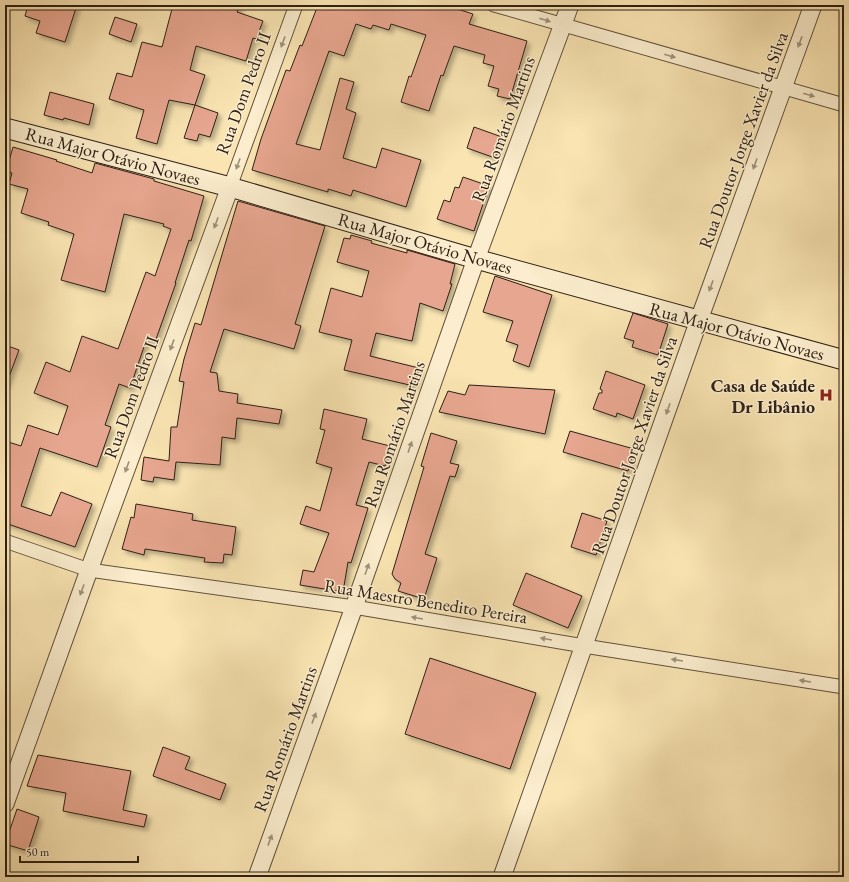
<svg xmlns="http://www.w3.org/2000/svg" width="849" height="882" font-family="'EB Garamond',serif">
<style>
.building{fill:#e7a68f;stroke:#2e2016;filter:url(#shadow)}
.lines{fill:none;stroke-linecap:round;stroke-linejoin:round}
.minor-casing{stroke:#61513d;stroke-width:15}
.tertiary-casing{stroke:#61513d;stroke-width:19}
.secondary-casing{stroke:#2e2016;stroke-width:21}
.minor{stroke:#fbedcd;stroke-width:13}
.tertiary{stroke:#fbedcd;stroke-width:17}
.secondary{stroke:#fbedcd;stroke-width:19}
.oneway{fill:#9f917b}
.labels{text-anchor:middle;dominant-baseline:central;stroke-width:3;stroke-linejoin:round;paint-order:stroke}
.street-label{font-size:18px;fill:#2e2016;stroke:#fbedcd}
.poi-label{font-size:18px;font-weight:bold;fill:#2e2016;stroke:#fbedcd;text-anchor:end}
</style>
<defs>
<filter id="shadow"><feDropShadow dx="3.5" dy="3.5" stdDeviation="2" flood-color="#0004"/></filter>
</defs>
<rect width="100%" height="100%" fill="#f9e4b2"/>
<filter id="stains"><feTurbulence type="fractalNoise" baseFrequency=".005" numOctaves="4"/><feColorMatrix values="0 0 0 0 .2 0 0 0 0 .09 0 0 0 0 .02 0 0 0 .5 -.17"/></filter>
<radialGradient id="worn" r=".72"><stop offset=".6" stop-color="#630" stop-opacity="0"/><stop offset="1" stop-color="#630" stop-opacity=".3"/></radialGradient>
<path class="building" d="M28,5H77L65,42L36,33L40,21L25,16Z
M173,5H240L237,12L263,21L256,39L253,38L246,61L196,46L190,70L205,75L195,105L169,100L157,144L136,138L144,110L109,99L117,73L132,77L142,42L162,47Z
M318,5H445L473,14L469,24L527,41L510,99L497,96L499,89L488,86L494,66L483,63L485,55L454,46L443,76L441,75L429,111L401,102L409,76L411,77L426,35L391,24L389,30L373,25L371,29L356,24L344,56L329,51L296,144L320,150L340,78L354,82L346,109L356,113L343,158L376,168L382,148L421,160L406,207L353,190L351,196L328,189V192L252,170L261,139L286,70L290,71L300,45L302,46Z
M115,17L137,24L131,42L109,34Z
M50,92L94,104L89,125L64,118L63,120L44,115Z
M195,105L218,113L210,137L199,134L197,141L184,138Z
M474,127L502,137L495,158L467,148Z
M13,147L57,160L56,161L92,173L95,163L154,179V181L204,196L191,241L189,240L175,283H176L155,342L147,338L130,388L119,384L105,425L111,427L97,467L40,448L21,506L51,516L61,492L92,504L75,547L5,523V441L21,446L28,425L58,435L68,406L34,393L46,362L70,372L82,336L118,349L146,272L155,276L171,229L163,226L164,224L124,214L105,292L61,280L74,234L48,225L49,222L21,213L28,189L9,184L12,173L6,171Z
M463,177L489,186L474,231L437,219L444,200L450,202L455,187L459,188Z
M238,201L325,226L295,324L301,326L294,349L224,329L210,372L217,373L219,391L238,394L237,403L282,410L279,424L237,418L235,439L222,437L220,465L176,462L174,480L154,477L153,482L141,480L144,457L169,461L171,427H177L184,382L179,381L184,359L195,323L201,325Z
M351,235L372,241L371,243L407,253V250L455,264L450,284H452L443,311L420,303L412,341L376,333L370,356L419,368L414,386L344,370L352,340L319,332L331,288L362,297L369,271L337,262L344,238L350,239Z
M495,276L552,295L529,367L513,361L518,345L506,341L513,321L483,312Z
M633,313L668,324L658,355L632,347L634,341L624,338Z
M5,345L19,350L6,385H5Z
M606,371L645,385L633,419L617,413L616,417L593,409L599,393H602V390L600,389Z
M469,385L555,390L545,434L439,412L448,391L465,395Z
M324,409L367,419L362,439L390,446L385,466L369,462L356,505L368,508L351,563L348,562L343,592L300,585L303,570L314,572L329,533L300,524L306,506L320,511L332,468L316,463L325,430L320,429Z
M570,431L634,449L628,471L563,452Z
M431,433L457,441L450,463L459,465L455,477L450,476L425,554L437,558L424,599L398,591L401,583L395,579L392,574L424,467L421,466Z
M136,504L193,514L192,520L236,527L232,555L224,554L223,563L204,562L205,558L145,549L144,555L122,549L131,517L134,518Z
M582,513L607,521L596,555L571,547Z
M526,573L582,596L568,628L513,605Z
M430,658L536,693L510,769L405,734Z
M163,747L190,757L185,769L226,784L220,800L153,776Z
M38,755L131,771L123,810L147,815L144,827L63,811L66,793L27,786Z
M17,809L39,817L28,851L5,844Z"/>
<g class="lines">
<g class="minor-casing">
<path id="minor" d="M494,5L844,105
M230,187L296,5
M5,541L89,570L354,607L584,646L844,687"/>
</g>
<g class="tertiary-casing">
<path id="tertiary" d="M5,804L89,570L230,187
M257,877L354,607L476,259L570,5
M502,877L699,320L813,5"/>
</g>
<g class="secondary-casing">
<path id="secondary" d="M5,128L230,187L476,259L844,360"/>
</g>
<use href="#minor" class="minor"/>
<use href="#tertiary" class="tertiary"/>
<use href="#secondary" class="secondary"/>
</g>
<defs><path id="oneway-solid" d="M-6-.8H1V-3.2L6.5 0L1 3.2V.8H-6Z"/></defs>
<g class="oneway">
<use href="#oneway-solid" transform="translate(545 20) rotate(17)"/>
<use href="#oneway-solid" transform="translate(283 42) rotate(110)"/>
<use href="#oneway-solid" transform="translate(800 42) rotate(110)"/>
<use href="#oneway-solid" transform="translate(670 56) rotate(16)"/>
<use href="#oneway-solid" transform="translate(809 95) rotate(16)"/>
<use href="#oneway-solid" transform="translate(238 164) rotate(110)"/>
<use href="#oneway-solid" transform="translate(755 164) rotate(110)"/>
<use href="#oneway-solid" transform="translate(216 223) rotate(110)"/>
<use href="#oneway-solid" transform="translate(711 286) rotate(110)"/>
<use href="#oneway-solid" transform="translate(172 345) rotate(110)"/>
<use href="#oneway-solid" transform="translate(668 409) rotate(109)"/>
<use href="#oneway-solid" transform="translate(410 447) rotate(-71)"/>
<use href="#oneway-solid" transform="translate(127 467) rotate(110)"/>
<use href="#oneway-solid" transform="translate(367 569) rotate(-71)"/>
<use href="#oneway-solid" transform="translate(82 590) rotate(110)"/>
<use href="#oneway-solid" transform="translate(417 618) rotate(-170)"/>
<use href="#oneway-solid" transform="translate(546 639) rotate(-170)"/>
<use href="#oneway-solid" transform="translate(677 660) rotate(-171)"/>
<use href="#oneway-solid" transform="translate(805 681) rotate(-171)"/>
<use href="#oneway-solid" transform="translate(314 718) rotate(-70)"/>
<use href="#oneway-solid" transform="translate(270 840) rotate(-70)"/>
</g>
<defs>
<g id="hospital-bare" transform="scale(1.08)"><path d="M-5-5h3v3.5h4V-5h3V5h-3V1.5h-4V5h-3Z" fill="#8f2418" stroke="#fbedcd" stroke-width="2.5" paint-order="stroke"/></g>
</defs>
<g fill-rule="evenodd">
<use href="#hospital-bare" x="826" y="395"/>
</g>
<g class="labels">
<g class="street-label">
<text transform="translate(243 93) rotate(-70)">Rua Dom Pedro II</text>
<text transform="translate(503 129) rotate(-70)">Rua Romário Martins</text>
<text transform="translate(743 140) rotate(-70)">Rua Doutor Jorge Xavier da Silva</text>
<text transform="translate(113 156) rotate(15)">Rua Major Otávio Novaes</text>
<text transform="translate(425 243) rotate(16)">Rua Major Otávio Novaes</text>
<text transform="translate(737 331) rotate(15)">Rua Major Otávio Novaes</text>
<text transform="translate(131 397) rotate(-70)">Rua Dom Pedro II</text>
<text transform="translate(394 434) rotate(-71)">Rua Romário Martins</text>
<text transform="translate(634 445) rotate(-71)">Rua Doutor Jorge Xavier da Silva</text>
<text transform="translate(426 601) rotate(9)">Rua Maestro Benedito Pereira</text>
<text transform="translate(285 739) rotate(-70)">Rua Romário Martins</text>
</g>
<g class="poi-label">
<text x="815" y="385">Casa de Saúde<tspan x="815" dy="21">Dr Libânio</tspan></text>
</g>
</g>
<rect width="849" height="882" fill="none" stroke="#f9e4b2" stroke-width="20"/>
<rect x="6" y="6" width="837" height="870" fill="none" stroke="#2e2016" stroke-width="2"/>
<rect x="10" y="10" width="829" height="862" fill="none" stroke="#2e2016"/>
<path d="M20 856v6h118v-6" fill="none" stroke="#2e2016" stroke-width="2"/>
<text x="26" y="856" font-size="12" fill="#2e2016" stroke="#fbedcd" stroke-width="3" paint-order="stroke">50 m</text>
<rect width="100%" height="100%" filter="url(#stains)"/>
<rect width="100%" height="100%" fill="url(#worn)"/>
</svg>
